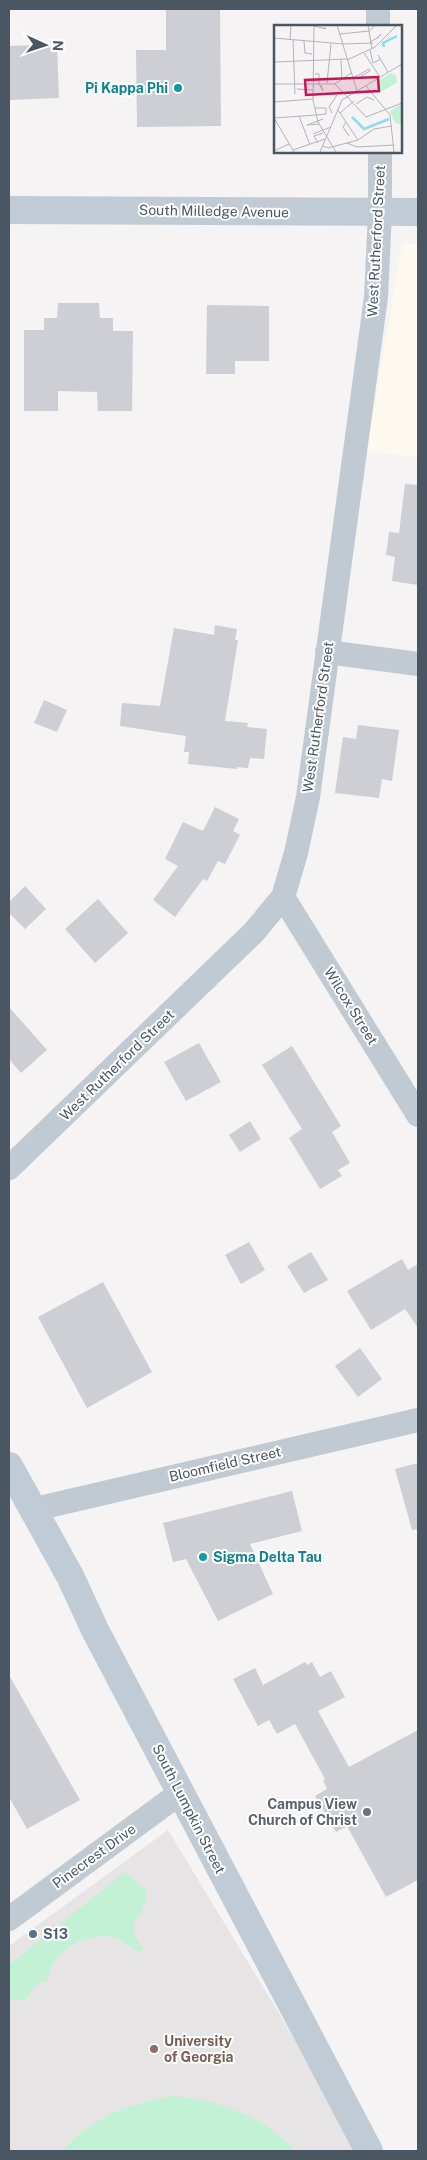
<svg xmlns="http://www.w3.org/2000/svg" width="427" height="2160" font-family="'Public Sans',sans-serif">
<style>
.commercial{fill:#fdf9ef}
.education{fill:#e6e4e5}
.green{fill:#c3f1d5}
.building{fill:#cdcfd5}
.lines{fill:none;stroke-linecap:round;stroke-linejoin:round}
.street{stroke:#c1cad2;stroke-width:24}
.secondary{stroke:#c1cbd6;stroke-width:28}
.culture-dot{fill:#0f9aa8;stroke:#fff;stroke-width:2}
.worship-dot{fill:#6b7280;stroke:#fff;stroke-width:2}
.service-dot{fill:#5c6f8a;stroke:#fff;stroke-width:2}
.education-dot{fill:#8d6e63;stroke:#fff;stroke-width:2}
.labels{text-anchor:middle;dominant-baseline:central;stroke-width:4;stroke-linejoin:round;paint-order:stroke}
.culture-label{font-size:14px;font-weight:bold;fill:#0d838f;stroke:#fff;text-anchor:end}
.street-label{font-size:14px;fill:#4a5661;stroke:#fff}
.worship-label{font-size:14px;font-weight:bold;fill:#5b616d;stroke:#fff;text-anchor:end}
.service-label{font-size:14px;font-weight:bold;fill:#4e5e75;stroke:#fff;text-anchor:start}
.education-label{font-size:14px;font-weight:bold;fill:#785e54;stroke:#fff;text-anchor:start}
.inset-river{fill:none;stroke:#90daee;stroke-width:2.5}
.inset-road{fill:none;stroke:#b1b4b9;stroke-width:1}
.view{fill:#c2185b;fill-opacity:0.15;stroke:#c2185b;stroke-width:2.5}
.inset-edge{fill:none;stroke:#4a5661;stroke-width:2.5}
</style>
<rect width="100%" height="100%" fill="#f5f3f3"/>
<path class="commercial" d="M402,244H418V457L367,451Z"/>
<path class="education" d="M168,1830L362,2151H9V1946Z"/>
<path class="green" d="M125,1872L146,1891C149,1919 118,1919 144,1949L140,1953C134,1949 127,1944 120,1940C91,1927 50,1950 48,1981C35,1983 33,1989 26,1999L21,2001L10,1998L9,1965Z
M174,2096C220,2101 264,2116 295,2151H63C92,2116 130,2103 174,2096Z"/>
<path class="building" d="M166,9H220L221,126L137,127L136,50H166Z
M57,44L59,98L9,100V46Z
M58,303H99L100,318H113V331H133L132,411H98L97,392L58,391V411H24V330H44V318H57Z
M207,305L269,306V361H235V374H206Z
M405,484L418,485V585L392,581L395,557L386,555L389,532L399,533Z
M215,625L237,629L235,640H238L225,721L248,723L247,727L267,729L264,759L250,758L248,768L237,767V769L188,764L189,752H184L186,736L120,726L122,703L160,706L174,628L214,635Z
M44,700L67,710L57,732L34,723Z
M358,725L399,730L392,781L382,779L379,798L335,793L343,737L356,739Z
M215,807L239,819L233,831L240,835L225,864L218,861L207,881L203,879L175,917L153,900L178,866L165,859L183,822L203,831Z
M25,886L46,909L25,929L9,913V902Z
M98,899L128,933L95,963L65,929Z
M9,1007L47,1050L21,1073L9,1059Z
M199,1043L221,1082L186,1101L164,1062Z
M292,1046L341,1126L332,1132L350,1163L338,1170L342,1176L320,1189L289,1138L302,1129L262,1065Z
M250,1121L261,1139L240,1152L229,1135Z
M249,1242L265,1270L241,1284L225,1255Z
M311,1252L328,1280L304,1293L287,1266Z
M402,1259L408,1270L418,1264V1328L405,1309L371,1330L347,1291Z
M103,1282L152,1372L87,1408L38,1317Z
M360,1348L382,1379L358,1397L335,1366Z
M418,1463V1529L412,1530L395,1469Z
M292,1491L302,1531L250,1544L273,1594L218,1621L186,1559L173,1562L163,1523Z
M305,1662L307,1665L312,1662L320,1677L331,1671L345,1697L318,1711L349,1767L418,1730V1880L386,1897L347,1826L336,1832L315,1796L327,1789L323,1780L325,1779L295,1724L277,1734L269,1720L258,1726L233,1679L255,1668L263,1685Z
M9,1675L80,1800L27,1829L9,1797Z"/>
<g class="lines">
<path class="street" d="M378,9V26
M327,652L418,664
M283,897L418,1115
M9,1168L253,933L283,897L296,853L308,797L376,297L380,213V151
M31,1510L418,1420
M9,1919L180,1793"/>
<path class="secondary" d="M9,210L418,212
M9,1466L70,1576L95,1630L369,2151"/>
</g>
<g class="culture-dot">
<circle cx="178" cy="88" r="5"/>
<circle cx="203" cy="1557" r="5"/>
</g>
<circle class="worship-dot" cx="367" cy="1812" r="5"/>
<circle class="service-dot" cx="33" cy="1934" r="5"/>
<circle class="education-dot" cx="154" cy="2049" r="5"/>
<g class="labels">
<g class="culture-label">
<text x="168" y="88">Pi Kappa Phi</text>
<text x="213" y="1557" text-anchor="start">Sigma Delta Tau</text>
</g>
<g class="street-label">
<text transform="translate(214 211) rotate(1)">South Milledge Avenue</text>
<text transform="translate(376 241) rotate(-87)">West Rutherford Street</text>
<text transform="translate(318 717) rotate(-82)">West Rutherford Street</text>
<text transform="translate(351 1006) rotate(58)">Wilcox Street</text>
<text transform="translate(117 1065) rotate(-44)">West Rutherford Street</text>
<text transform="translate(225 1464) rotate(-13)">Bloomfield Street</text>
<text transform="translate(189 1809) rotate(63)">South Lumpkin Street</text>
<text transform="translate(94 1856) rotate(-36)">Pinecrest Drive</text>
</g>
<g class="worship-label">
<text x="357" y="1804">Campus View<tspan x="357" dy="16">Church of Christ</tspan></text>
</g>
<g class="service-label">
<text x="43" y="1934">S13</text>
</g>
<g class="education-label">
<text x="164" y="2041">University<tspan x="164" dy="16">of Georgia</tspan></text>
</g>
</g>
<g transform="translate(274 25)">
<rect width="128" height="128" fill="#f5f3f3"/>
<path d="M117,48L122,50L123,58L106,67L103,57ZM127,79V99L121,98L116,86Z" fill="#c3f1d5"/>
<path class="inset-river" d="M110,22L109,18L123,11M78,92L90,104L115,94"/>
<path class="inset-road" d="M40,0L39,75L44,97L62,127M63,0L83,66M94,0L98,24M40,1L52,4L50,2M66,9L95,6L102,0M0,13L69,19L99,18M16,15L17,0M19,15L21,69M30,16L31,28L38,29M96,17L105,12L107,9L103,13M96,25L99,38L107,34M90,28L106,52M104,30L114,47M67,35L68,54M73,35L101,22L123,0M0,37L73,34M41,49H45V59L49,66L47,60M79,53L95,44L96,46L87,51M53,58L57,19M0,59H61L92,92L128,78M61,59L77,48M92,61L116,90L120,127M23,64L39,65M0,77L39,74M82,79L93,72L100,75M41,83H52V89L42,90M64,85L84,115M58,88L55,82L63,70M66,88L80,76M25,91L36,120M0,93L42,90M0,93L20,127M72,97L69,102L75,111M45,99L33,100L49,94M39,109L57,102M44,118L40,111L49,108M73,118L83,122L120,120M49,121L54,123L84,115L100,104L118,101M19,125L51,114M0,126L15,119M46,127L68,75L128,39"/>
<path class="view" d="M104,52L105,66L32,70L31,55Z"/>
<rect width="128" height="128" class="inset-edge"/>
</g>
<rect width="427" height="2160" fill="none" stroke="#4a5661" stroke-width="20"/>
<g transform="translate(45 45) rotate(93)" stroke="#ffffff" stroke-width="4" paint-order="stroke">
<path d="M0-4L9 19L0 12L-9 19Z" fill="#4a5661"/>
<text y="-8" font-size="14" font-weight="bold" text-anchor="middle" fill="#4a5661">N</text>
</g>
</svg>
